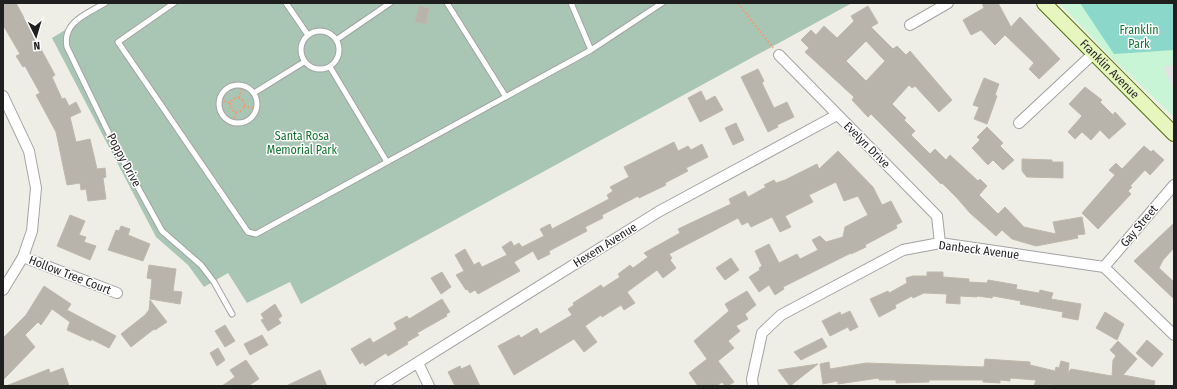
<svg xmlns="http://www.w3.org/2000/svg" width="1177" height="389" font-family="'Fira Sans Condensed',sans-serif">
<style>
.cemetery{fill:#a9c6b4}
.park{fill:#c7f5d5}
.pitch{fill:#8bd8ca}
.parking{fill:#e3e3e3}
.building{fill:#b8b4ac;stroke:#c0b8aa;fill-rule:evenodd}
.lines{fill:none;stroke-linecap:round;stroke-linejoin:round}
.service-casing{stroke:#a3a3a3;stroke-width:7}
.minor-casing{stroke:#a3a3a3;stroke-width:12}
.secondary-casing{stroke:#506f0d;stroke-width:16}
.path{stroke:#ef9d77;stroke-width:2;stroke-dasharray:2 2;stroke-linecap:butt}
.service{stroke:#fff;stroke-width:5}
.minor{stroke:#fff;stroke-width:10}
.secondary{stroke:#e7f5bf;stroke-width:14}
.labels{text-anchor:middle;dominant-baseline:central;stroke-width:3;stroke-linejoin:round;paint-order:stroke}
.park-label{font-size:12px;fill:#147631;stroke:#fff}
.street-label{font-size:12px;fill:#1f1f1f;stroke:#fff}
</style>
<rect width="100%" height="100%" fill="#efeee6"/>
<path class="cemetery" d="M109,3H852L301,304L290,282L247,303L228,273L204,287L188,265L156,237L52,38Z"/>
<path class="park" d="M1059,3H1174V117L1110,56Z"/>
<path class="pitch" d="M1080,3H1174V50L1114,54Z"/>
<path class="parking" d="M1174,65V90L1163,67Z"/>
<path class="building" d="M3,3H16L55,75L52,77L62,99L65,98L69,106L76,102L81,112L70,117L76,142L90,139L97,169L105,168L106,177L103,178L106,199L88,201L86,189L81,190L80,183L67,185L56,132L36,95L40,93L25,66L23,67L16,56L20,54L3,25Z
M982,3H998L1011,27L1020,17L1060,59L1039,79L1029,69L1034,63L1005,35L995,45L981,30L971,35L963,20L984,8Z
M419,6L429,8L426,24L415,22Z
M868,6L878,23L871,27L893,49L897,46L906,55L910,51L952,100L939,112L915,86L912,88L909,85L892,104L906,118L904,120L915,131L911,135L930,154L935,149L946,160L950,155L978,181L980,179L987,186L979,195L998,214L1005,207L1024,227L1056,234L1053,222L1082,217L1085,234L1077,235L1078,238L1036,246L1012,239L1002,230L996,236L970,213L957,198L942,183L941,184L871,114L868,117L852,100L854,97L805,52L809,48L801,40L811,30L816,35L824,26L837,38L854,21L851,16ZM866,41L885,61L866,81L846,61Z
M758,69L764,81L762,83L774,108L787,102L794,117L777,125L778,127L768,132L741,77Z
M984,78L999,84L995,95L997,96L987,124L974,119L979,107L973,105Z
M1085,87L1102,100L1100,102L1113,115L1115,112L1126,124L1109,139L1100,130L1091,140L1082,132L1075,139L1068,132L1082,116L1069,104Z
M701,91L706,101L715,96L723,110L700,122L688,98Z
M736,123L744,140L733,145L725,128Z
M987,127L1003,143L1000,146L1014,160L1003,170L993,160L988,165L972,148L980,140L977,137Z
M674,142L678,151L688,146L691,150L702,144L708,157L686,168L688,171L665,183L666,185L639,198L638,196L602,215L603,218L585,227L587,231L549,251L550,254L538,260L533,251L514,262L520,271L478,294L475,290L470,293L467,289L466,290L456,275L464,271L455,255L465,249L474,265L479,262L482,267L507,255L502,247L511,241L514,246L519,243L522,247L544,236L540,229L550,224L552,229L609,199L607,195L613,191L610,187L629,177L624,167Z
M1144,146L1151,152L1153,150L1164,160L1150,175L1145,170L1130,186L1132,187L1128,191L1131,194L1098,229L1082,213L1115,175L1109,170L1116,163L1122,169Z
M838,151L873,187L882,205L891,201L902,222L896,225L897,228L865,245L866,247L851,254V253L783,287L784,289L775,295L769,285L759,292L749,277L760,270L759,268L762,266L755,251L769,244L779,263L797,254L800,259L818,250L812,240L820,236L826,242L843,237L845,227L868,215L858,196L844,201L836,182L809,195L813,202L785,216L791,227L780,232L772,217L751,227L748,222L742,225L738,218L669,254L672,258L670,260L676,268L663,278L657,270L627,292L635,303L624,310L621,305L602,317L601,315L585,326L597,342L584,352L574,339L514,375L498,346L519,335L521,338L537,328L540,334L572,315L568,309L574,305L573,303L601,285L603,288L620,277L618,274L630,265L633,268L648,257L644,253L680,233L678,229L731,204L729,199L745,191L748,197L766,187L764,185L774,180L776,183L785,180L817,164L819,169Z
M1022,159L1052,160V162H1063V178L1027,177L1022,171Z
M70,215L85,221L79,235L86,237L84,242L96,246L90,260L57,246Z
M1174,223V248L1163,260L1159,268L1174,282V299L1134,261Z
M121,226L130,229L128,235L150,244L143,261L108,250L116,230L119,231Z
M731,258L739,270L725,280L716,268Z
M149,265L176,269L173,291L182,292L180,304L150,299L152,279L147,278Z
M442,272L451,287L441,294L431,278Z
M927,272H943V277L969,279V282L987,283L988,280L1017,285L1016,289L1039,293L1040,290L1053,293L1051,299L1081,304L1078,320L1062,317L1063,312L1020,304L1021,301L993,296L992,298L977,296V297L960,296V304L946,303L947,294L924,293L913,298L912,296L895,305L896,308L879,317L870,299L888,291L889,293L907,283L906,278L913,276H927Z
M44,286L71,304L67,310L116,336L109,348L91,339V341L67,330L70,322L52,309L41,325L38,322L25,335L35,347L3,380V338L26,315Z
M747,291L756,305L745,314L748,319L736,326L740,331L728,341L734,348L718,361L734,382L728,386H725L722,382L717,386H698L689,373L707,359L694,341L729,311L725,304Z
M442,299L450,312L446,314L447,316L417,333L419,335L407,342L408,344L388,356L386,353L365,366L363,362L360,364L351,349L370,338L373,343L397,329L394,323L407,316L409,319Z
M150,300L167,322L155,330L154,329L131,347L121,334L145,315L149,310Z
M275,304L282,316L278,319L281,323L268,331L261,320L264,319L261,314Z
M850,311L858,327L850,331L848,327L830,336L822,321L840,312L841,315Z
M1105,312L1124,324L1117,340L1096,328Z
M225,325L235,341L225,347L215,331Z
M262,335L268,345L250,355L244,344Z
M822,338L827,347L801,360L794,352Z
M1147,340L1163,354L1152,367L1136,353Z
M1118,341L1137,359L1123,375L1155,381L1154,386H1057L1048,384L1047,386H1034L1036,380L1010,378V381L1000,380V383L983,382V380H929V382L896,383V380H879V378L838,384V381L823,384L820,364L829,362L830,369L866,363L984,367L985,359L1030,362V365L1055,371L1056,367L1059,368L1061,361L1069,363L1068,373L1071,369L1112,376L1113,360L1116,356L1110,350Z
M218,348L225,360L217,366L210,353Z
M246,360L259,379L248,386H222L235,377L230,370Z
M818,364L790,386L778,370Z
M470,365L480,386H455L448,372L460,366L461,369Z
M63,368L69,386H6L49,369L50,373Z
M320,370L327,386H286Z"/>
<g class="lines">
<g class="service-casing">
<path id="service" d="M105,3C87,14 62,22 67,47L113,142L162,231L201,265L214,282L232,314
M174,3L118,42L248,232L256,234L591,50L662,3
M286,3L308,35
M447,3L506,97
M571,3L591,50
M301 50a19 19 0 1 1 38 0a19 19 0 1 1-38 0Z
M336,40L390,3
M330,67L387,162
M219 104a19 19 0 1 1 38 0a19 19 0 1 1-38 0Z
M254,93L304,62"/>
</g>
<g class="minor-casing">
<path id="minor" d="M910,25L948,3
M779,55L937,216L940,243
M3,96L29,151L36,188L32,231L23,257L3,290
M1019,123L1093,54
M23,257L117,293
M1104,267L1174,185
M418,363L429,386
M380,386L658,212L837,115
M753,386L752,379L762,333L781,315L903,250L940,243L1104,267L1174,335"/>
</g>
<g class="secondary-casing">
<g id="secondary">
<path id="s1" d="M1044,3L1174,134"/>
</g>
</g>
<path class="path" d="M738,3L773,48
M238,98L243,86
M230 105a7 7 0 1 1 14 0a7 7 0 1 1-14 0Z
M220,100L230,103
M244,106L256,109
M233,122L236,112"/>
<use href="#service" class="service"/>
<use href="#minor" class="minor"/>
<use href="#secondary" class="secondary"/>
</g>
<g class="labels">
<g class="park-label">
<text x="1139" y="30">Franklin<tspan x="1139" dy="14">Park</tspan></text>
<text x="302" y="136">Santa Rosa<tspan x="302" dy="14">Memorial Park</tspan></text>
</g>
<g class="street-label">
<text stroke="none"><textPath href="#s1" startOffset="93">Franklin Avenue</textPath></text>
<text transform="translate(867 145) rotate(45)">Evelyn Drive</text>
<text transform="translate(124 160) rotate(62)">Poppy Drive</text>
<text transform="translate(1139 226) rotate(-50)">Gay Street</text>
<text transform="translate(605 245) rotate(-32)">Hexem Avenue</text>
<text transform="translate(979 250) rotate(7)">Danbeck Avenue</text>
<text transform="translate(70 275) rotate(21)">Hollow Tree Court</text>
</g>
</g>
<rect width="1177" height="389" fill="none" stroke="#1f1f1f" stroke-width="8"/>
<g transform="translate(36 36) rotate(175)" stroke="#ffffff" stroke-width="3" paint-order="stroke">
<path d="M0-3L7 15L0 10L-7 15Z" fill="#1f1f1f"/>
<text y="-6" font-size="11" font-weight="bold" text-anchor="middle" fill="#1f1f1f">N</text>
</g>
</svg>
